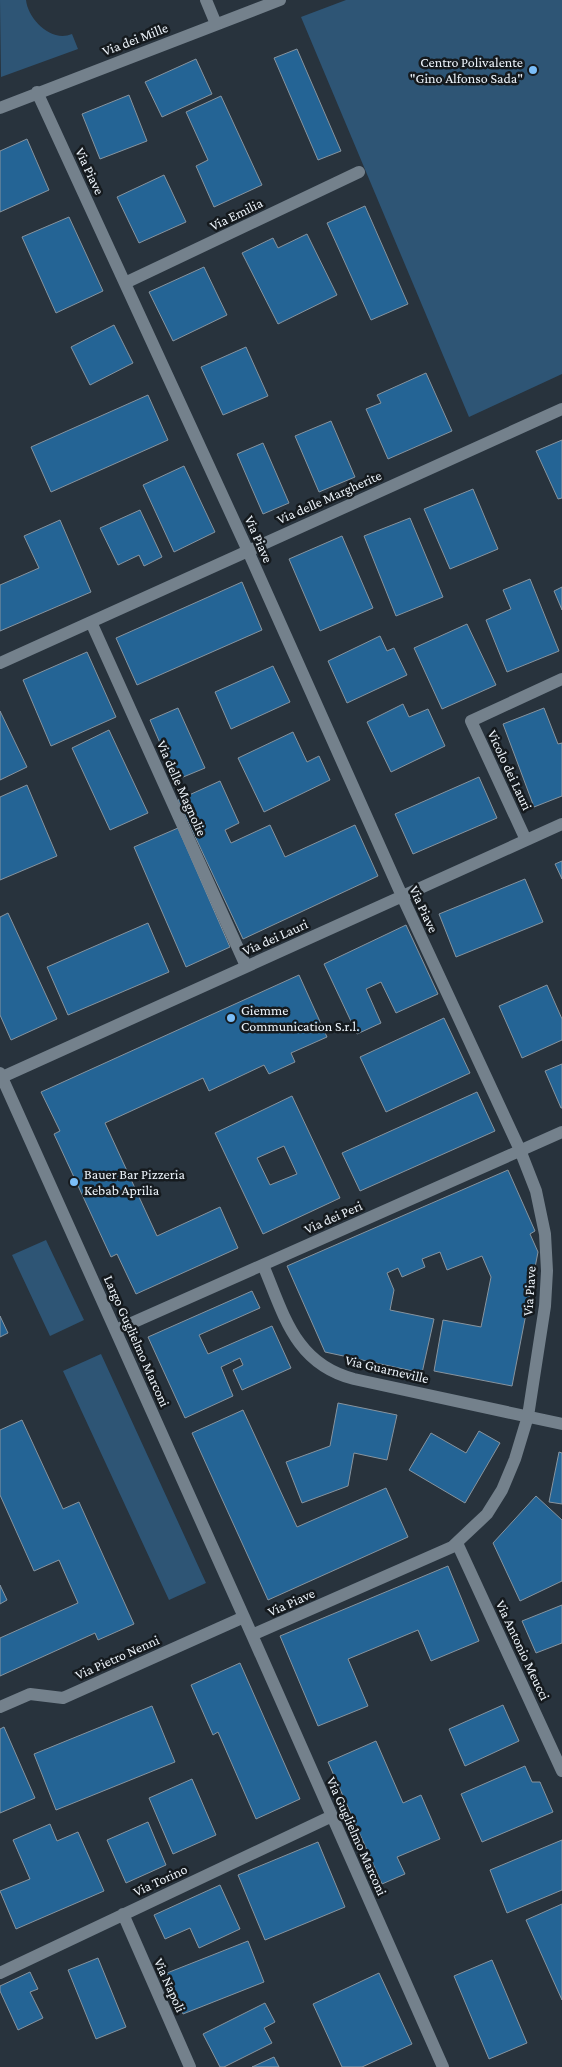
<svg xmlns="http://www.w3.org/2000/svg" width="562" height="2067" font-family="'Crimson Pro',serif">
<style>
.green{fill:#2e5575}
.building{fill:#246495;stroke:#87949f;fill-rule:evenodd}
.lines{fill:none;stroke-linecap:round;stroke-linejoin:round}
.street{stroke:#74818c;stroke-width:12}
.poi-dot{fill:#7bbef8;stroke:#151a1e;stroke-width:2}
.labels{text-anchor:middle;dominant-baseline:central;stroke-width:5;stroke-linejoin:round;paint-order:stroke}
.street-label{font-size:14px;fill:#ecf3fa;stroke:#151a1e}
.poi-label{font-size:14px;fill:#ecf3fa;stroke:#151a1e;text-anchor:start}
</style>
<rect width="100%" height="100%" fill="#28333d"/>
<path class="green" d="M0,0H26C28,19 51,43 72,34L78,49L1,77Z
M346,0H562V374L469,417L301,17Z
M46,1240L84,1320L50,1336L12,1255Z
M101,1354L206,1583L169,1600L63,1371Z"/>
<path class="building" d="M297,49L341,151L318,160L274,58Z
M196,59L212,94L162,117L145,82Z
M129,95L147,141L100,159L82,114Z
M221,96L262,185L214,207L196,166L208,160L186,112Z
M27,139L49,190L0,212V151Z
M164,175L186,222L139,243L117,197Z
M365,206L408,304L371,320L327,223Z
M69,217L103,291L56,313L22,237Z
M307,234L337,295L278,324L242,253L273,238L278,248Z
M204,267L227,315L173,341L149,292Z
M114,325L133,363L90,385L71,347Z
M246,347L268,396L223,415L201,367Z
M426,373L452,431L388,459L366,409L381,403L377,395Z
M148,395L168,440L51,492L31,447Z
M331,421L355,477L319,492L295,436Z
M562,440V498L558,499L536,451Z
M263,443L289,503L263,514L237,454Z
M184,466L215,532L174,552L143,485Z
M473,489L498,549L450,569L424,509Z
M140,510L162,557L144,566L139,555L118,565L100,528Z
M410,518L443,597L396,616L364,536Z
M60,520L91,592L0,631V585L39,568L24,536Z
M342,536L373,608L320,631L289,559Z
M530,579L559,651L507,672L486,620L511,609L503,590Z
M242,582L262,630L137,685L116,638Z
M562,587V610L554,591Z
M467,624L496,685L442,709L414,648Z
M380,636L387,651L394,648L407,675L347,703L328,661Z
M87,652L116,717L51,746L23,680Z
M273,666L290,702L231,729L215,692Z
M403,704L409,717L428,709L445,746L391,772L367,722Z
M178,708L205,768L176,780L150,720Z
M544,708L558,744L562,743V796L534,807L503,724Z
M0,711L27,767L0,780Z
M109,730L148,813L110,830L72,748Z
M293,732L307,762L319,756L330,780L264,812L238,758Z
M479,777L497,818L413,854L395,814Z
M220,781L239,823L225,830L231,843L270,825L285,857L355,825L378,876L243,939L178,800Z
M27,785L57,856L0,880V797Z
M178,828L230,947L186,967L134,847Z
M562,861V879L555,864Z
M525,879L543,922L456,957L439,914Z
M8,913L57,1019L11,1040L0,1015V917Z
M148,923L169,972L68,1015L47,967Z
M406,925L438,994L396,1013L381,982L366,989L381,1023L357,1034L324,964Z
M299,975L327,1037L291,1053L295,1062L269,1074L264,1065L209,1091L203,1078L105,1123L157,1236L220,1207L238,1248L136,1294L117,1254L111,1257L54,1134L60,1131L41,1092Z
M547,985L562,1019V1040L522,1058L499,1006Z
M444,1018L470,1073L386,1112L360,1057Z
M562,1064V1108H561L545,1071Z
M477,1092L495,1131L360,1191L342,1153Z
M292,1096L340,1198L263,1234L215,1133ZM284,1146L297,1174L270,1185L257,1158Z
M508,1170L535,1231L530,1234L538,1252L512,1386L434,1371L443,1320L481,1327L491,1277L482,1256L447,1270L440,1252L422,1259L425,1267L402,1277L398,1268L387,1273L394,1290L390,1310L434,1319L422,1373L325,1352L287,1266Z
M252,1291L260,1308L199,1335L208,1354L272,1326L291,1368L242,1390L233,1370L243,1365L240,1358L221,1367L233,1396L185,1418L148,1337Z
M0,1316L8,1333L0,1337Z
M338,1403L397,1415L387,1460L354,1453L348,1486L302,1503L286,1462L330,1446Z
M243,1410L297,1527L386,1488L408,1537L268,1600L192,1433Z
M22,1420L63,1509L79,1502L134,1624L98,1640L95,1633L0,1676V1638L78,1603L59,1560L34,1571L0,1495V1430Z
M479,1431L500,1443L465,1503L409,1470L431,1433L466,1453Z
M559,1452L562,1453V1504L549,1502Z
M536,1496L562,1520V1581L520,1601L493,1543Z
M448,1566L479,1641L431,1661L418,1630L348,1659L368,1706L318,1726L280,1636Z
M0,1585L7,1600L0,1604Z
M562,1605V1643L536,1653L522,1621Z
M240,1663L300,1799L256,1819L218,1732L213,1735L191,1685Z
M503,1705L519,1741L465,1766L449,1729Z
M152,1706L175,1762L56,1810L34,1754Z
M4,1727L35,1798L0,1813V1729Z
M376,1741L403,1803L421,1795L440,1839L397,1857L405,1874L382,1884L328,1762Z
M525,1766L532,1782H540L553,1812L482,1842L461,1794Z
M192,1779L216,1835L173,1854L149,1798Z
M148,1822L166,1865L126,1883L107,1840Z
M50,1824L57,1841L78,1832L104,1891L16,1929L0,1891L30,1879L13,1840Z
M562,1840V1890L507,1913L490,1870Z
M318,1842L345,1907L265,1940L238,1875Z
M220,1885L240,1929L199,1948L190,1928L165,1939L154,1915Z
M562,1904V2000L526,1920Z
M248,1941L264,1982L183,2014L167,1973Z
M98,1958L126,2027L96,2039L68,1970Z
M492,1960L527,2043L489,2059L454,1976Z
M30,1972L38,1989L30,1992L43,2018L18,2030L0,1991V1986Z
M379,1973L412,2044L362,2067H342L313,2004Z
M265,2003L275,2022L264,2028L272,2043L224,2067H220L203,2034Z
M274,2057L279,2067H252Z"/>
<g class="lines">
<path class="street" d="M206,0L216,24
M37,92L248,551L402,896L520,1150L536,1191L545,1234L547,1271L545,1306L528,1416L515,1459L502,1490L487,1514L452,1547L252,1635
M0,108L280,0
M125,283L359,172
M91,622L246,966
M0,663L562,409
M526,840L471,721L562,679
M0,1073L252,1635L443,2067
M0,1078L562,824
M263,1265C284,1315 295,1364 354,1379L562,1424
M116,1330L562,1132
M457,1543L562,1771
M0,1707L30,1694L63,1698L244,1617
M123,1914L190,2067
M0,1973L332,1816"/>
</g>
<g class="poi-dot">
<circle cx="533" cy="70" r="5"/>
<circle cx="231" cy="1018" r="5"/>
<circle cx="74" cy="1182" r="5"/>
</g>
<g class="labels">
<g class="street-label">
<text transform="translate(135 39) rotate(-21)">Via dei Mille</text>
<text transform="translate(90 171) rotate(65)">Via Piave</text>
<text transform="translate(236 214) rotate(-26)">Via Emilia</text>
<text transform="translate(329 497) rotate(-24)">Via delle Margherite</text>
<text transform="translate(259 539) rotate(66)">Via Piave</text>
<text transform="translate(510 770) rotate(65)">Vicolo dei Lauri</text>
<text transform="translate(182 788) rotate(66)">Via delle Magnolie</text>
<text transform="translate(424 909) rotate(65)">Via Piave</text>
<text transform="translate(275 937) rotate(-24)">Via dei Lauri</text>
<text transform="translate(333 1217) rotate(-24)">Via dei Peri</text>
<text transform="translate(529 1291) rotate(-86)">Via Piave</text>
<text transform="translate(137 1341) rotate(66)">Largo Guglielmo Marconi</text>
<text transform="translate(387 1369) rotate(13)">Via Guarneville</text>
<text transform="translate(291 1602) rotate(-24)">Via Piave</text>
<text transform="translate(523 1650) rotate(65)">Via Antonio Meucci</text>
<text transform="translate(117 1657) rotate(-24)">Via Pietro Nenni</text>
<text transform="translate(357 1836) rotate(66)">Via Guglielmo Marconi</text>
<text transform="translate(160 1880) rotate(-25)">Via Torino</text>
<text transform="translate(170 1985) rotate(66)">Via Napoli</text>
</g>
<g class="poi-label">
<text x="523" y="62" text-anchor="end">Centro Polivalente<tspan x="523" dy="16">"Gino Alfonso Sada"</tspan></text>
<text x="241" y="1010">Giemme<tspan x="241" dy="16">Communication S.r.l.</tspan></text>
<text x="84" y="1174">Bauer Bar Pizzeria<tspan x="84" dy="16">Kebab Aprilia</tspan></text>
</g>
</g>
</svg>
